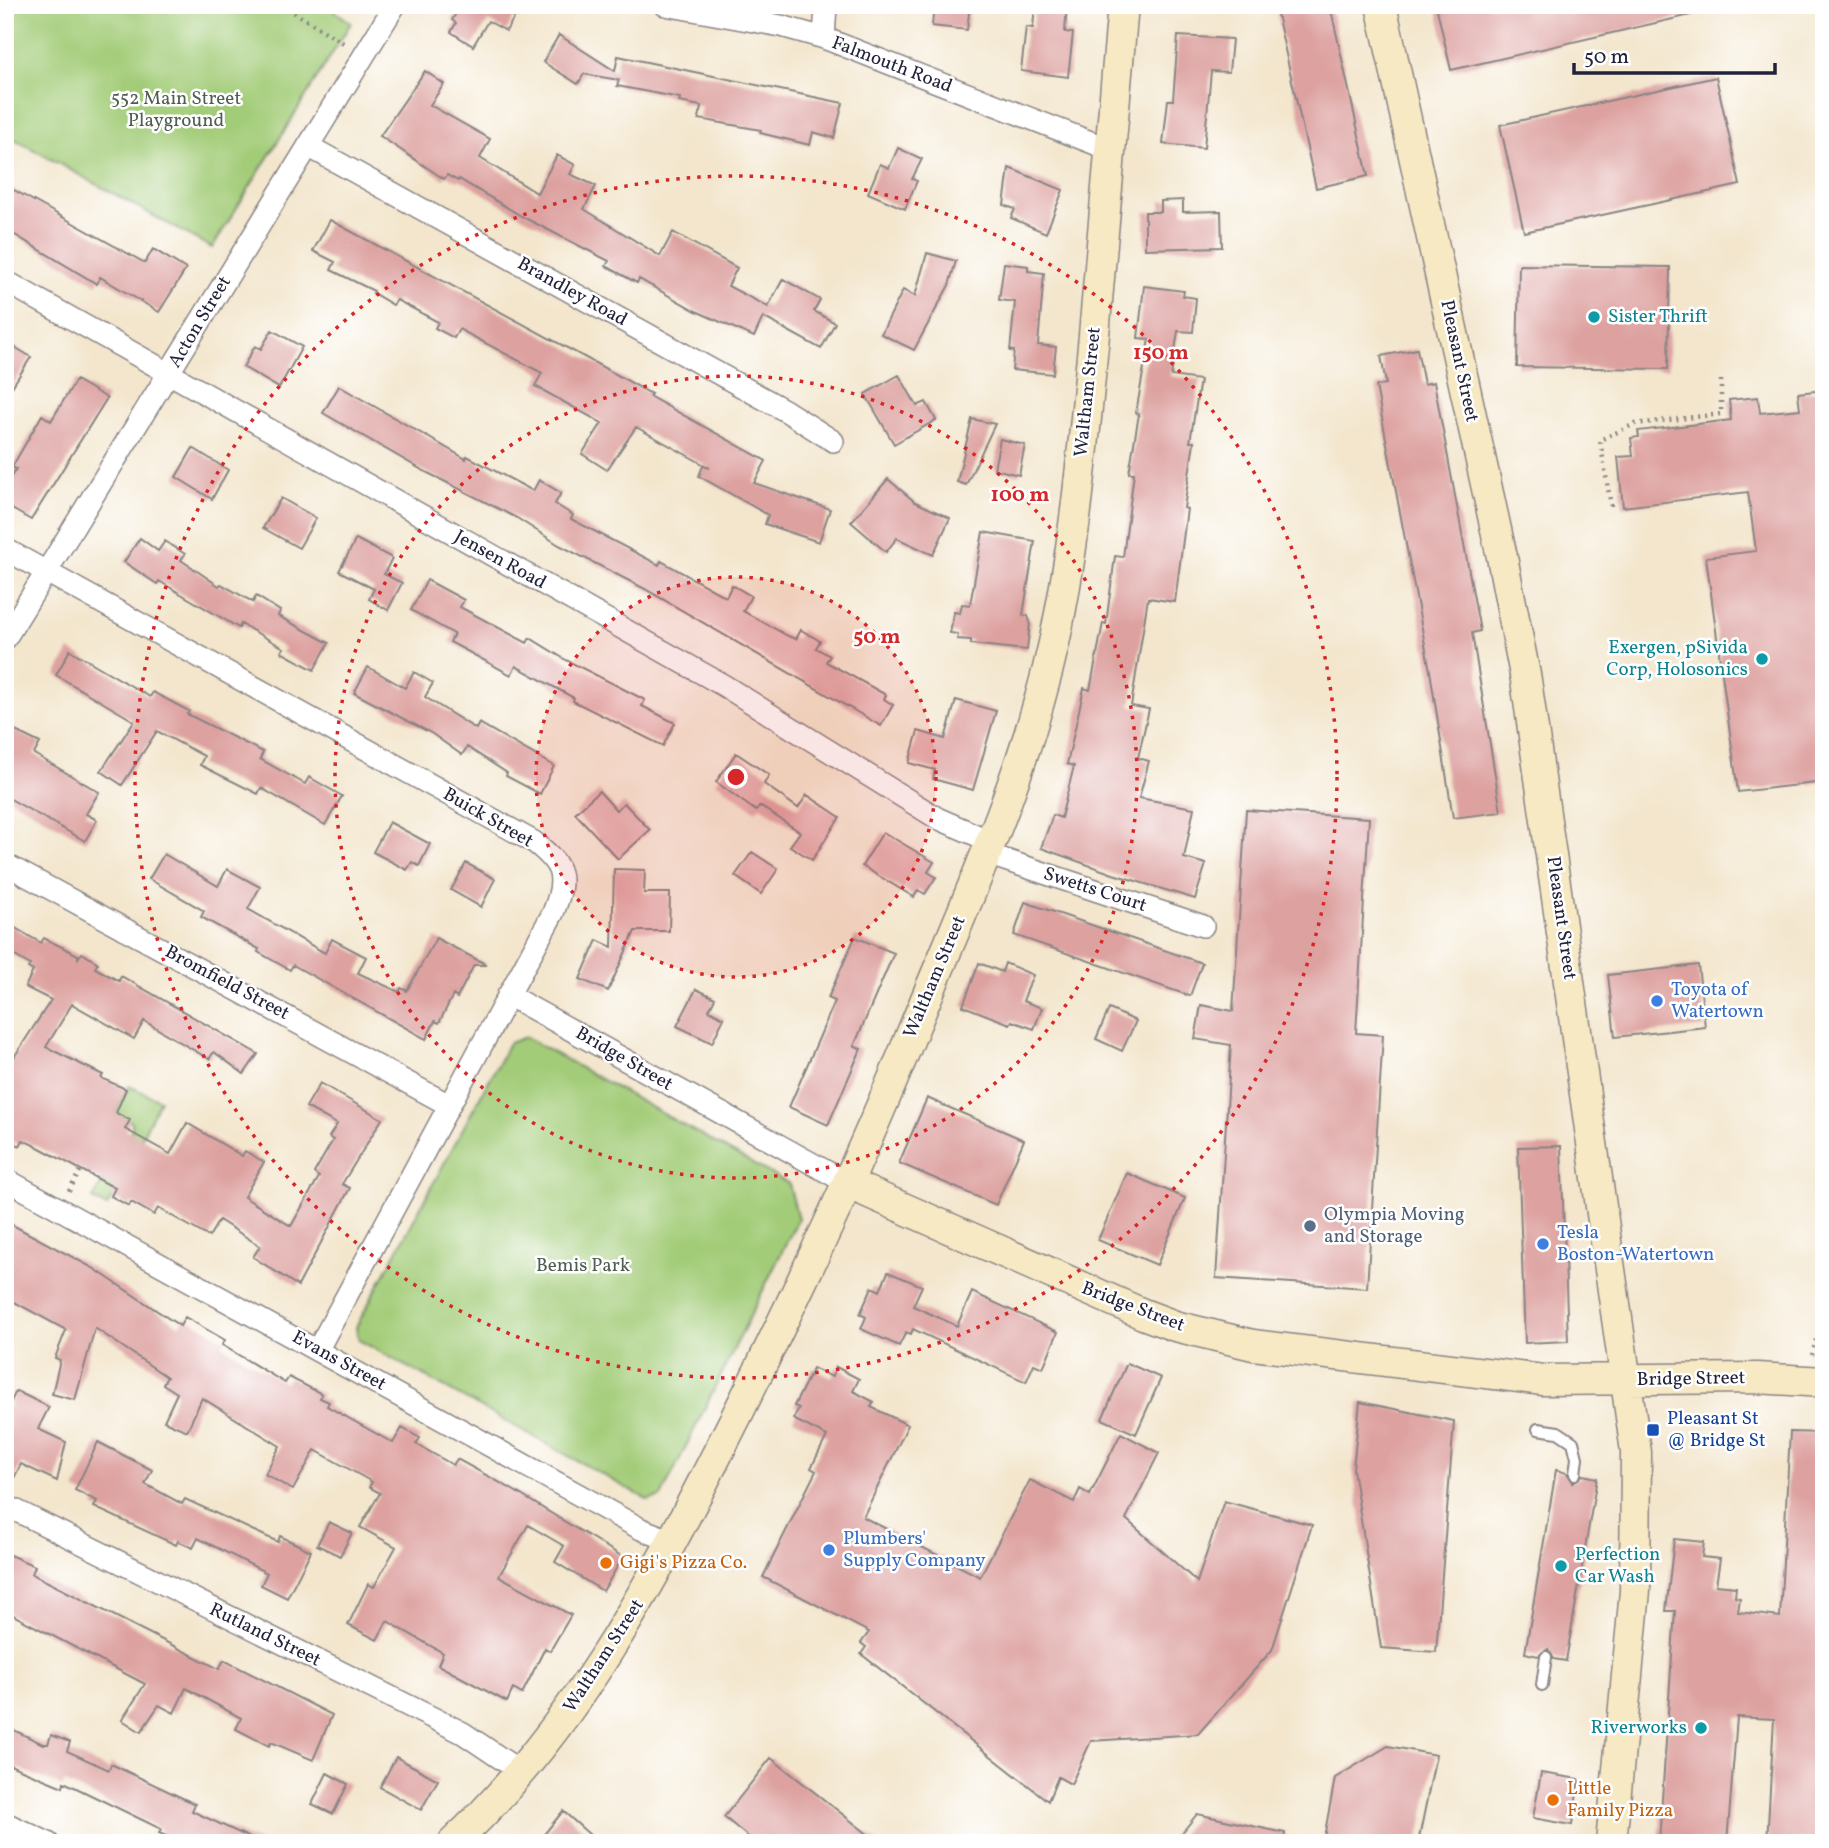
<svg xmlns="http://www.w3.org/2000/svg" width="1829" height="1848" font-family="Vollkorn,serif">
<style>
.green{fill:#a3cc78;stroke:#62775a;stroke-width:2}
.building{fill:#dda2a0}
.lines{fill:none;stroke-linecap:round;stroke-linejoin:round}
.lane-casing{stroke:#8a8484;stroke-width:14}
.street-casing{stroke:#8a8484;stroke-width:24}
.secondary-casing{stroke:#8a8484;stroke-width:33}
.path{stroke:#8a8484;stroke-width:4.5;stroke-dasharray:2 5;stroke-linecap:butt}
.lane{stroke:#fff;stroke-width:10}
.street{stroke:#fff;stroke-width:21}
.secondary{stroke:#f6e9c3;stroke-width:30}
.ring{fill:none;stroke:#d62828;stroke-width:3.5;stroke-dasharray:3.5 7}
.culture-dot{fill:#0f9aa8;stroke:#fff;stroke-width:2.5}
.shop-dot{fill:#3f7fe0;stroke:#fff;stroke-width:2.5}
.service-dot{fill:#5c6f8a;stroke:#fff;stroke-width:2.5}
.transit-dot{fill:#1a4fb4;stroke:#fff;stroke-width:2.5}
.food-dot{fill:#e8710a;stroke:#fff;stroke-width:2.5}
.labels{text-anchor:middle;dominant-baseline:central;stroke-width:5;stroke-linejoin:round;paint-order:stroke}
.street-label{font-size:19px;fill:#22223b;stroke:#fff}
.park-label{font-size:19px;fill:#4f5e50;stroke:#fff}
.culture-label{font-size:19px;fill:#0d838f;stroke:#fff;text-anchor:start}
.shop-label{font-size:19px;fill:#366cbe;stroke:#fff;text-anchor:start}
.service-label{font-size:19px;fill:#4e5e75;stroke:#fff;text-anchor:start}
.transit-label{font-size:19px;fill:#164399;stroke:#fff;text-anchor:start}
.food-label{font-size:19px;fill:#c56008;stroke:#fff;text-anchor:start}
.centre{fill:#d62828;stroke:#fff;stroke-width:3.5}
.ring-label{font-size:21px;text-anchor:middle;font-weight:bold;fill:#d62828;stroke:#fff;stroke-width:5;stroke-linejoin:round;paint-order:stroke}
</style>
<rect width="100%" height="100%" fill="#fff"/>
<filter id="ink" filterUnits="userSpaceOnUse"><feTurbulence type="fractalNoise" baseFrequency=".0143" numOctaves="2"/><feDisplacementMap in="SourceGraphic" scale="14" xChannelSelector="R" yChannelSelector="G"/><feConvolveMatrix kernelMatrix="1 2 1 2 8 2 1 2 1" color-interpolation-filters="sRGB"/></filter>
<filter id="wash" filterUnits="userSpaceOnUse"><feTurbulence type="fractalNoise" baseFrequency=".00686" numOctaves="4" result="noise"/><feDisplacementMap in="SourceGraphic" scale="28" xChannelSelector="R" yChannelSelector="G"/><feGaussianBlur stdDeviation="1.57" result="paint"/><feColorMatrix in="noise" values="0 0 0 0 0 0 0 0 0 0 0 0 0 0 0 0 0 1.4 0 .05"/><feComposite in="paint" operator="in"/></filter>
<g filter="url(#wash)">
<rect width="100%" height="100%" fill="#f3e6cd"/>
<path class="green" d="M5,5H327L351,23L212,248L5,134Z
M525,1037L789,1184L798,1219L661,1497L648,1500L359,1340L356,1327L509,1043Z
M129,1086L160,1100L107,1207L93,1199L132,1129V1122L115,1113Z"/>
<g id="blocks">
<path class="building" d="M461,5H505L517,13L506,31L488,21L473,46L451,32L456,23L452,20Z
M934,5H970L967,30L932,26Z
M1035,5H1067L1065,32L1073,33L1068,77L1021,71L1026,27L1033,28Z
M1275,5H1330L1368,176L1316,188Z
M1436,5H1694L1695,14L1451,70Z
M559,35L615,71L618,56L843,103L834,138L813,132L810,145L760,133L761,130L699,119L701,106L679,102L680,98L617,86L619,80L584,74L578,84L543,62Z
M1178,36L1232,39L1229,72L1211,71L1204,148L1163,144L1168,100H1173Z
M425,71L444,84L430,105L490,139L480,158L537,193L557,155L575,165L570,174L596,186L584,209L660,256L673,232L737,268L728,286L768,307L783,279L820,300L814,311L835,323L821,349L763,317L754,337L696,311L639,279L637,283L606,266L609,261L523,217L459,179L458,181L447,175L444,179L380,136Z
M1716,77L1740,185L1524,232L1500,125Z
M898,148L922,159L912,179L917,181L905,209L868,193L880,164L889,168Z
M1009,168L1063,190L1046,233L1011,218L1015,209L1004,205Z
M5,185L145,263L153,249L186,269L159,312L100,277L97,284L5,229Z
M1183,200V212L1221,211L1222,247L1145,249V212H1161V201Z
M330,220L621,377L651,394L649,396L766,461L754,483L830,509L819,542L765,524L768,515L699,476L703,466L710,468L636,427L607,470L582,454L602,423L535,386L542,373L459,329L454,338L435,328L438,322L397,300L393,305L373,293L374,291L331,270L335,262L313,251Z
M927,253L956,261L949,285L914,350L881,334L903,290L915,296Z
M1004,263L1028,266V271L1044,273L1038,345L1056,347L1053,374L1012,370L1014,351H1010L1015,302L999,300Z
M1519,265L1670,267L1668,369L1517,367Z
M1144,286L1184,291L1183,296L1196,298L1193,332L1178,331L1171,376L1200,380L1190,442H1194L1184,508L1187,509L1175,602L1148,598L1131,706L1149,709L1138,758L1149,761L1139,798L1194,808L1184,858L1206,864L1195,899L1113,874L1041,848L1053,815L1061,818L1074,766L1067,764L1084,688L1090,690L1103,623L1106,624L1115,556L1123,557L1134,473H1129L1139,414L1136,413L1149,339L1138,338Z
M272,330L302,347L279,388L243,367L255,346L261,349Z
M5,341L31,357L5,398Z
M1417,349L1424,384L1434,382L1480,631L1472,633L1501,812L1453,818L1430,671L1376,386L1386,384L1381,356Z
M899,375L917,406L926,402L936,420L894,444L865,394Z
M76,380L107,398L31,520L5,505V486L16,469L12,467L42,415L51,421Z
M339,386L466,459L467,456L533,491L539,480L561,493L555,504L573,515L571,519L659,565L661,561L726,597L732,585L751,596L743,611L788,636L796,639L801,630L820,641L816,648L830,656L826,662L886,695L884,699L893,705L881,726L645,589L559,545L517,518L424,471L323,413Z
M1824,390V782L1738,792L1706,557L1756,551L1748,492L1623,507L1618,457L1633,456L1631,438L1639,437L1638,431L1731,420L1729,400L1758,397L1760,413L1800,409L1798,393Z
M972,419L995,424L966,485L957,482Z
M1000,439L1025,445L1019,475L994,469Z
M193,448L228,470L212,499L176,477Z
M888,479L915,502L950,518L933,555L897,538L886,552L851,522Z
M281,498L316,518L299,548L263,528Z
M983,532L1035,541L1023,615L1028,616L1030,622L1027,650L971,644V640L957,639L958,634L950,633L954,612L960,613L962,604L970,605Z
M140,538L158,551L165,541L185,554L181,560L219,586L221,584L253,602L256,596L280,611L278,616L329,643L314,670L281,652L284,648L241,624L239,628L159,581L157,584L124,562Z
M356,539L392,558L384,574L402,583L388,610L369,599L374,589L339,571Z
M427,580L464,600L460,607L527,643L530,638L566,660L645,700L642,706L675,723L663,746L573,701L574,698L516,666L511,675L450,642L454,634L411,610Z
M70,650L150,697L153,692L189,711L187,714L263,752L260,759L305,784L309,777L342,796L325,825L261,788L258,794L200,765L204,756L157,731L122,785L101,771L134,721L56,675Z
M368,667L405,688L414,672L433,683L425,697L476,729L479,723L554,766L540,794L506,776L507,773L467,747L462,755L431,733L354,693Z
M956,700L996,711L973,790L933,779L935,770L909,763L918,731L945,739Z
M5,726L40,743L34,754L99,792L86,814L97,820L85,841L5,796Z
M736,753L769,775L764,784L798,808L807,795L840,817L812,860L790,846L800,832L760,806L756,811L716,782Z
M599,791L616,810L624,803L650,830L618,859L575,813Z
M1246,810L1369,818L1356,1033L1383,1035L1367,1288L1216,1278L1231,1045L1195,1039L1201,1005L1233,1011Z
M389,822L430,844L419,866L412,862L407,870L373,852Z
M883,832L934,862L928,872L936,877L925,894L918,890L914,897L862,866Z
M752,852L778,869L761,894L735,876Z
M164,854L218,886L227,869L260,887L248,909L325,953L332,939L366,957L358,973L399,992L401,988L407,991L436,938L487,965H474L457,998L453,995L439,1023L435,1021L426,1039L293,965L290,970L258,952L259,949L201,917L204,911L149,879Z
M466,863L495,879L481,907L451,890Z
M614,869L645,870L644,893H670L669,931H635L608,991L580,979L597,940L612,947Z
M1025,902L1202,963L1190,996L1014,935Z
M5,922L41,943L44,938L78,955V958L82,953L98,963L95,968L119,981L121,976L258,1054L244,1074L214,1052L209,1059L144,1021L134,1039L72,1004L46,1047L103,1075L101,1078L126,1089L116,1113L130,1120L125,1129L170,1154L187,1123L242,1156L245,1151L264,1162L244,1197L291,1226L319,1177L314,1173L333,1140L329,1137L337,1124L306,1107L320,1083L382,1119L342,1184L350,1188L298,1286L253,1257L260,1246L219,1220L209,1237L158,1208L154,1215L131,1202L129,1206L111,1196L115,1188L40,1148L23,1140L20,1146L5,1138V1071L51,1000L25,987L33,971L28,968L30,965L5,950Z
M855,937L894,953L854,1046L861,1049L828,1125L789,1107L835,1001L828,998Z
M979,963L1002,972L1005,963L1033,975L1023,1001L1042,1008L1034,1029L1012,1021L1010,1024L963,1006Z
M1698,965L1705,1027L1615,1037L1608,975Z
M696,989L715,998L709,1010L724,1018L712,1043L677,1026Z
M1109,1009L1136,1021L1122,1051L1096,1039Z
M927,1098L1024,1140L996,1205L899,1163Z
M1561,1146L1568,1341L1525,1343L1518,1147Z
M1127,1173L1185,1198L1157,1265L1098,1240Z
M5,1221L93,1268L180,1326L185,1317L225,1340L222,1345L285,1383L289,1377L322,1394L320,1398L329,1402L327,1406L393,1443L402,1428L420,1438L416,1444L453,1465L457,1459L508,1487L623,1557L603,1591L555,1562L564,1546L528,1525L499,1576L571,1615L550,1651L545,1648L522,1694L513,1689L507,1702L438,1665L443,1653L387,1621L377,1640L348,1625L368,1584L374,1587L396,1547L360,1527L380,1493L369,1487L372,1482L315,1450L293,1490L265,1474L280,1446L202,1398L187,1431L164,1421L177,1393L163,1384L167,1377L95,1328L75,1400L52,1394L60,1360L55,1358L66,1330L5,1297Z
M888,1272L922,1286L913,1306L957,1326L972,1292L1058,1332L1043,1368L1034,1364L1026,1382L913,1329L911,1334L906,1332L899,1346L861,1329L866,1317L860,1314L872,1287L880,1291Z
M1127,1363L1161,1378L1136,1434L1102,1419Z
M836,1367L859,1379L853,1391L874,1402L871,1407L908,1425L863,1517L980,1577L1030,1480L1074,1502L1080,1489L1090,1495L1121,1433L1159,1453L1126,1519L1197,1582L1224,1501L1312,1525L1272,1650L1198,1734L1091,1741L1071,1784L1058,1777L1048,1801L861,1654L866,1647L861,1643L869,1632L763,1577L816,1471L811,1468L827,1436L793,1419L799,1408L794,1406L813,1368L832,1377Z
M16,1391L49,1407L38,1429L66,1442L57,1481L21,1464L7,1492L5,1414Z
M1360,1402L1454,1421L1436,1652L1381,1648L1353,1469Z
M1790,1432L1824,1433V1843H1767L1774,1719L1737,1717L1727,1843H1659L1675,1611H1666L1674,1539L1704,1542L1702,1557L1720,1559L1716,1585L1736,1587L1735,1597L1740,1598L1738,1612L1780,1617Z
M98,1442L152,1470L145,1484L182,1504L185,1499L278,1542L280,1536L311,1551L287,1598L261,1585L267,1573L198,1538L193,1548L178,1541L176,1545L94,1507L97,1501L75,1490Z
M1556,1470L1567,1473L1573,1482L1583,1475L1597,1478L1566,1661L1554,1659L1548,1649L1538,1656L1525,1653Z
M329,1522L352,1533L340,1556L317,1545Z
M5,1553L35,1566L32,1574L219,1669L224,1660L332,1715L313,1760L271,1742L269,1746L236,1729L241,1718L186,1688L174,1713L159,1705L141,1732L122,1720L145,1684L5,1611Z
M5,1726L43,1744H48L51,1735L70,1742L67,1751L109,1770L111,1764L195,1804L192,1811L261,1843H181L159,1833L161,1829L64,1782L63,1787L5,1763Z
M1388,1746L1436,1755L1418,1843H1323L1335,1778Z
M396,1757L438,1780L421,1810L380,1787Z
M771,1758L879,1843H756L724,1817Z
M327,1773L348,1784L333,1814L312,1804Z
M1541,1773L1579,1779L1572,1825L1533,1818Z
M563,1811L599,1843H537Z
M1197,1814L1285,1833L1284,1843H1174Z"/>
</g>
</g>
<g filter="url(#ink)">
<use href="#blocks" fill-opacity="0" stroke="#8a8484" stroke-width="2"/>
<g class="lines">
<g class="lane-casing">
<path id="lane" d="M1538,1429L1558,1432L1573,1442L1577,1458L1575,1474
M1542,1685L1546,1657"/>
</g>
<g class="street-casing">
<path id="street" d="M665,5L781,26L824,38L1111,150
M824,38L826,5
M308,146L786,411L833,441
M5,281L723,685L937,818L992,842
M5,549L534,842C564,865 567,878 553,913L318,1349
M5,639L395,5
M987,854L1203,926
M5,864L447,1104
M508,995L849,1184
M5,1179L641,1529L674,1542
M5,1505L463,1733L521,1772
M5,1823L48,1843"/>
</g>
<g class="secondary-casing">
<path id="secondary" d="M1381,5L1502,557L1526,680L1636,1452L1635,1591L1611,1843
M849,1184L1143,1314L1175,1326L1253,1345L1543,1380L1757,1378L1824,1382
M453,1843C582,1722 661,1566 739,1411C801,1285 861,1159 914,1028C966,901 1024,778 1054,643C1076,542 1084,437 1094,335C1104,225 1114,115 1123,5"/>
</g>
<path class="path" d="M282,5L345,44
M1611,506L1600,440L1635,424L1721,414V378
M69,1191L81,1169
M1812,1355L1824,1309"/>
<use href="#lane" class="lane"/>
<use href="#street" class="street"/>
<use href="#secondary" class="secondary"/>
</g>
</g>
<circle cx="736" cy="777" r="200" fill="#d62828" fill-opacity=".12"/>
<g class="ring">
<circle cx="736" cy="777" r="200"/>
<circle cx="736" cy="777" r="401"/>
<circle cx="736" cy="777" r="601"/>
</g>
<g class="culture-dot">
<circle cx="1594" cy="317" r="7"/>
<circle cx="1762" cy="659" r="7"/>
<circle cx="1561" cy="1566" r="7"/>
<circle cx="1701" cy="1728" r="7"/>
</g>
<g class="shop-dot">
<circle cx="1657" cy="1001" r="7"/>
<circle cx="1543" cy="1244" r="7"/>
<circle cx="829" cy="1550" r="7"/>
</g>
<circle class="service-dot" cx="1310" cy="1226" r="7"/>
<rect class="transit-dot" x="1646" y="1423" width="14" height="14" rx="3.5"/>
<g class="food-dot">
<circle cx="606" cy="1563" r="7"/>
<circle cx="1553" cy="1800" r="7"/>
</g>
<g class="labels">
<g class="street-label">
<text transform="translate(892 65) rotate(21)">Falmouth Road</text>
<text transform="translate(572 292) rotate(29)">Brandley Road</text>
<text transform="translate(200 322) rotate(-59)">Acton Street</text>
<text transform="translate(1459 361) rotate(78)">Pleasant Street</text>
<text transform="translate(1088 392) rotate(-84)">Waltham Street</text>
<text transform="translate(500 560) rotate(29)">Jensen Road</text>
<text transform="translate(488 818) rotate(30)">Buick Street</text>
<text transform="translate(1095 890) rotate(18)">Swetts Court</text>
<text transform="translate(1561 918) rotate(82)">Pleasant Street</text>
<text transform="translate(935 977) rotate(-67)">Waltham Street</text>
<text transform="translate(227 983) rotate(28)">Bromfield Street</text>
<text transform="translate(624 1059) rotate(30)">Bridge Street</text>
<text transform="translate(1133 1307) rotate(21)">Bridge Street</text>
<text transform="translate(339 1361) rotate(29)">Evans Street</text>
<text transform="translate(1691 1379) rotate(-1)">Bridge Street</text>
<text transform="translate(265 1635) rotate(26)">Rutland Street</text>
<text transform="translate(604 1656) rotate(-57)">Waltham Street</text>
</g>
<g class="park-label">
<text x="176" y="99">552 Main Street<tspan x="176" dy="22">Playground</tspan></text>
<text x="583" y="1266">Bemis Park</text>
</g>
<g class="culture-label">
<text x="1608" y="317">Sister Thrift</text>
<text x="1748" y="648" text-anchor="end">Exergen, pSivida<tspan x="1748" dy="22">Corp, Holosonics</tspan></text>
<text x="1575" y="1555">Perfection<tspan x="1575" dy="22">Car Wash</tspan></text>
<text x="1687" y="1728" text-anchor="end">Riverworks</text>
</g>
<g class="shop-label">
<text x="1671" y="990">Toyota of<tspan x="1671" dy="22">Watertown</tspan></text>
<text x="1557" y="1233">Tesla<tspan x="1557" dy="22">Boston-Watertown</tspan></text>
<text x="843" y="1539">Plumbers'<tspan x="843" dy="22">Supply Company</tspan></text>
</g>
<g class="service-label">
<text x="1324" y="1215">Olympia Moving<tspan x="1324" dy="22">and Storage</tspan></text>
</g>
<g class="transit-label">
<text x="1667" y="1419">Pleasant St<tspan x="1667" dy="22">@ Bridge St</tspan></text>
</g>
<g class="food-label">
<text x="620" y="1563">Gigi's Pizza Co.</text>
<text x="1567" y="1789">Little<tspan x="1567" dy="22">Family Pizza</tspan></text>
</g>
</g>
<circle cx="736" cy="777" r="10" class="centre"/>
<g class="ring-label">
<text x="1161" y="359">150 m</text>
<text x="1020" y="501">100 m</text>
<text x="877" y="643">50 m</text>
</g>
<rect width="1829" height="1848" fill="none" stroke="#fff" stroke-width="28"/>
<path d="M1574 63v10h201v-10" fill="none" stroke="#22223b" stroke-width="3.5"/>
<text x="1584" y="63" font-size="21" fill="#22223b" stroke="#ffffff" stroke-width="5" paint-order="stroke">50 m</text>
</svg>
